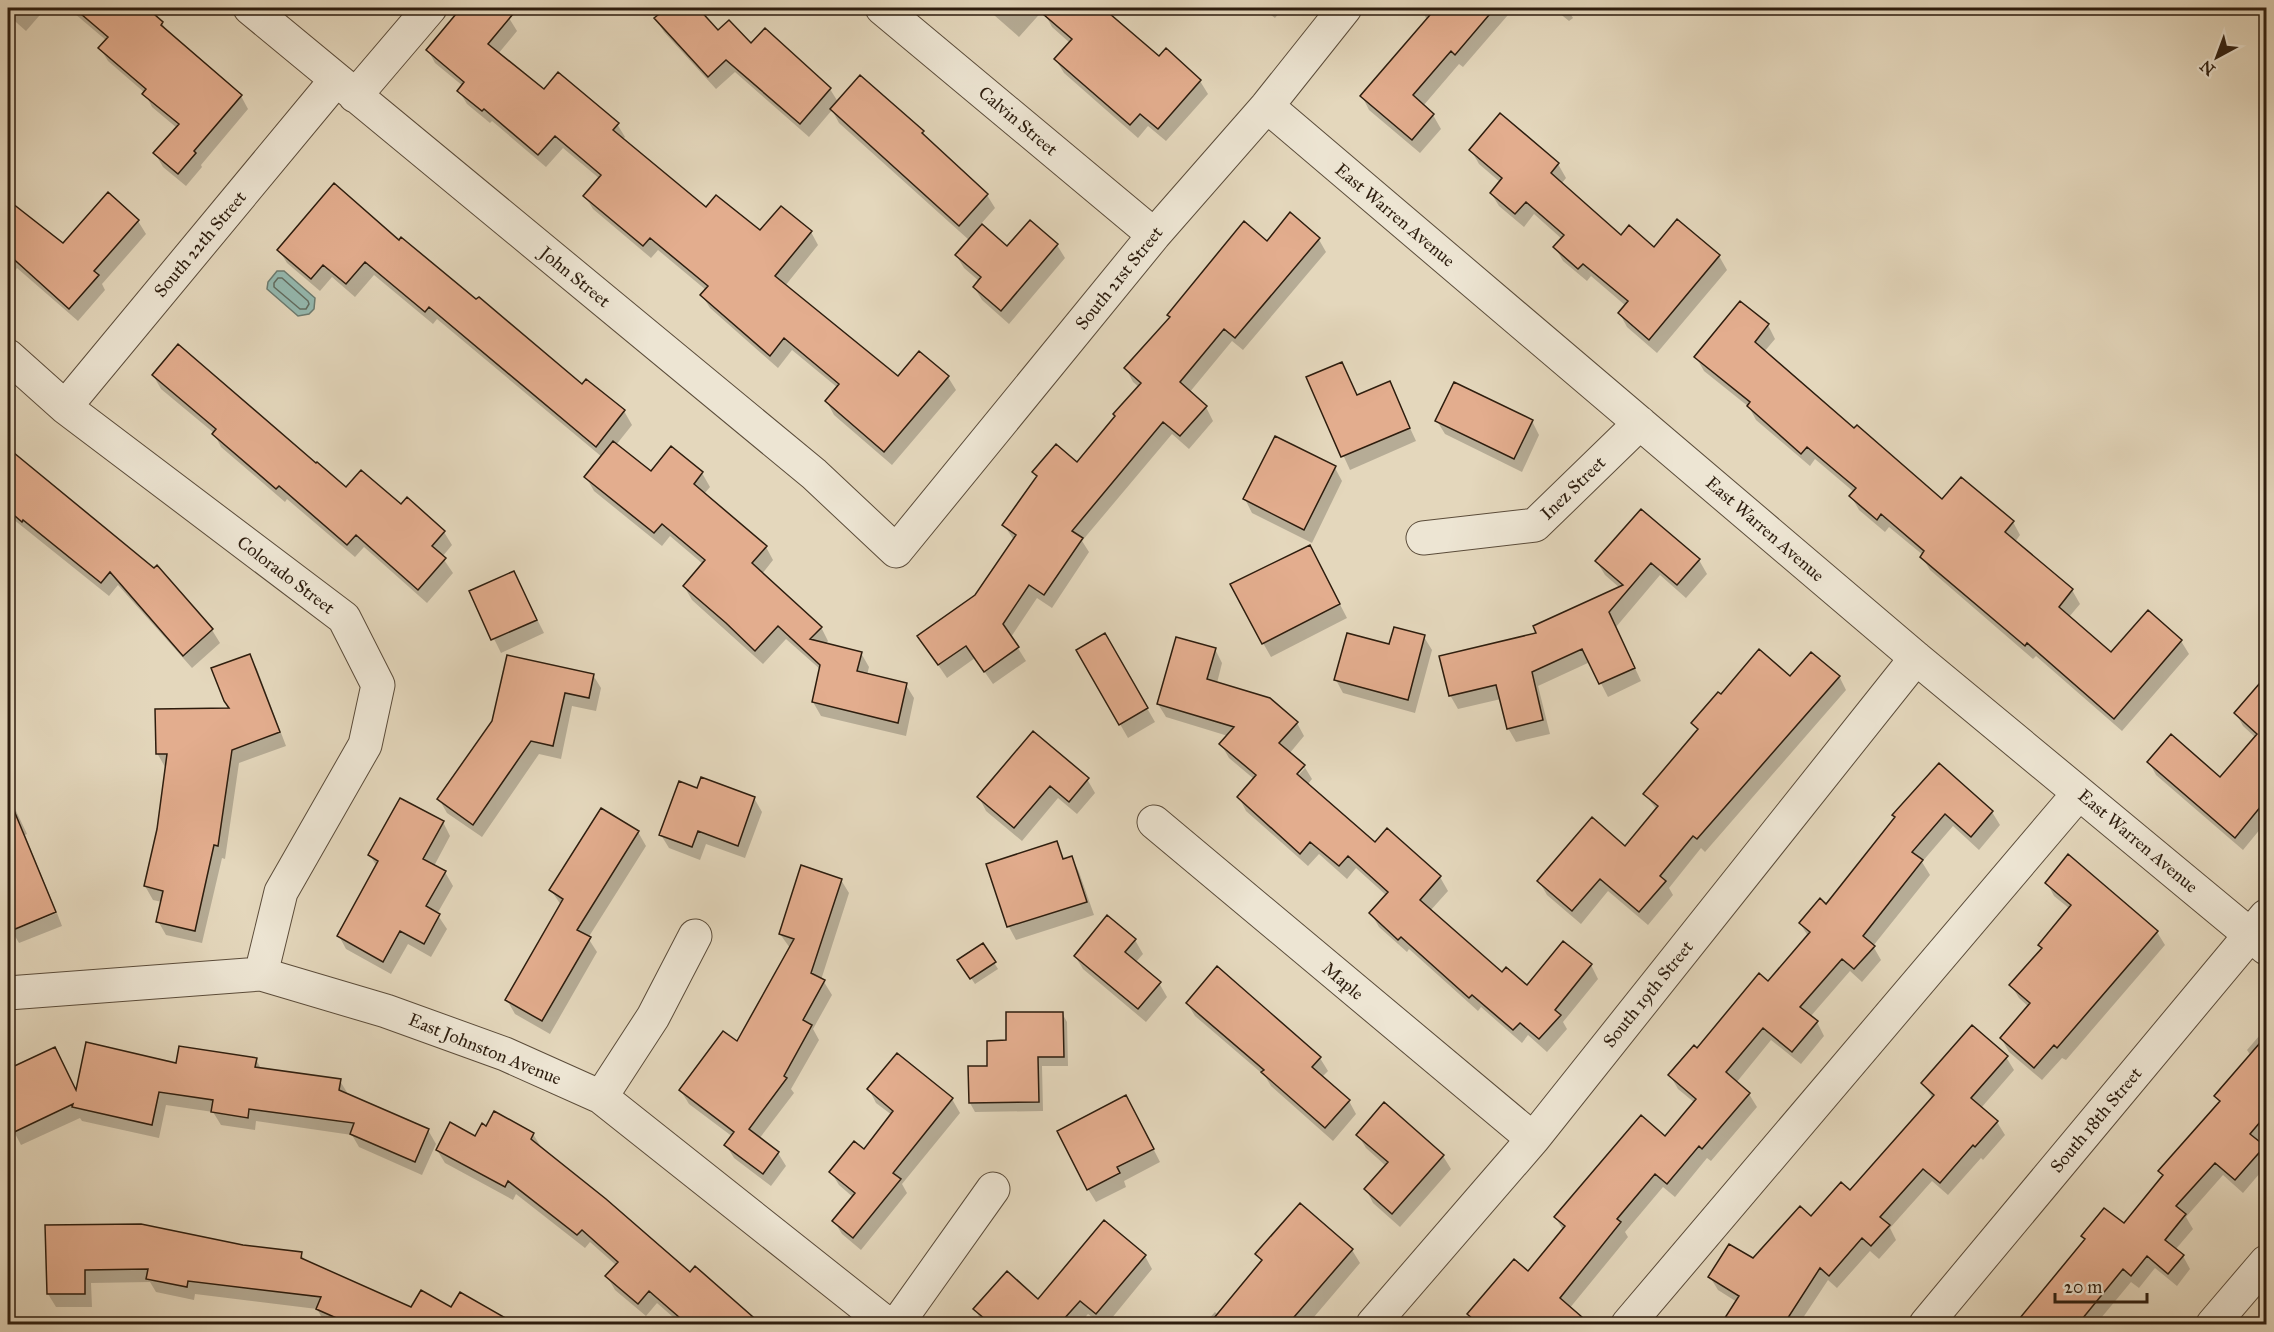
<svg xmlns="http://www.w3.org/2000/svg" width="2274" height="1332" font-family="'IM FELL Great Primer',serif">
<style>
.water{fill:#95bab1;stroke:#6b7b70;stroke-width:1.5}
.shadow{fill:#0003;fill-rule:evenodd}
.lines{fill:none;stroke-linecap:round;stroke-linejoin:round}
.shore{stroke:#616c60;stroke-width:1.5}
.building{fill:#e3ad8e;stroke:#2d1d0e;stroke-width:1.5}
.minor-casing{stroke:#5b4c3a;stroke-width:35}
.minor{stroke:#ede5d3;stroke-width:33}
.labels{text-anchor:middle;dominant-baseline:central;stroke-width:4.5;stroke-linejoin:round;paint-order:stroke}
.street-label{font-size:18px;fill:#2d1d0e;stroke:#ede5d3}
</style>
<rect width="100%" height="100%" fill="#e4d7bc"/>
<filter id="stains"><feTurbulence type="fractalNoise" baseFrequency=".00333" numOctaves="4"/><feColorMatrix values="0 0 0 0 .2 0 0 0 0 .09 0 0 0 0 .02 0 0 0 .5 -.17"/></filter>
<radialGradient id="worn" r=".72"><stop offset=".6" stop-color="#630" stop-opacity="0"/><stop offset="1" stop-color="#630" stop-opacity=".3"/></radialGradient>
<path class="water" d="M277,271H284L315,298L314,309L309,314L298,316L267,289L268,282Z"/>
<path class="shadow" d="M8,8H46L26,31L8,15Z
M68,8H144L162,23L169,34L241,96L248,109L201,165L202,167L186,186L163,167L155,153L177,128L152,107L145,93L108,61L100,48L107,41Z
M358,8H367L364,12Z
M463,8H497L509,18L517,31L498,54L544,91L617,124L625,137L622,140L706,209L760,233L811,232L818,245L785,286L898,378L919,353L948,377L956,390L892,465L834,415L827,402L838,388L792,350L778,368L710,308L702,295L706,290L658,250L651,258L593,209L585,196L600,179L563,148L546,167L492,121L490,123L467,104L459,91L463,86L435,63L428,50Z
M669,8H696L718,32L797,61L830,89L838,102L923,132L928,141L987,195L995,208L980,225L1007,248L1057,245L1065,258L1009,324L982,300L974,287L979,281L964,268L956,255L969,240L839,123L832,110L809,137L735,72L716,89L664,32L656,19Z
M986,8H1045L1019,37Z
M1050,8H1101L1159,58L1200,81L1208,94L1166,141L1148,126L1138,138L1064,73L1056,60L1070,43L1052,27L1045,14Z
M1262,8H1283L1275,18Z
M1427,8H1514L1463,67L1459,64L1423,106L1433,115L1441,129L1420,153L1369,110L1362,96L1427,20L1423,12Z
M1553,8H1567L1573,18L1569,21Z
M1471,150L1558,164L1566,178L1561,184L1621,237L1654,249L1677,221L1719,256L1727,270L1657,353L1627,327L1620,314L1626,306L1591,276L1587,281L1563,261L1555,247L1562,239L1534,214L1524,227L1499,206L1491,193L1500,182L1479,164Z
M8,202L63,245L138,221L146,234L102,284L105,290L78,321L17,268L15,271L8,265Z
M1318,238L1326,252L1243,350L1232,341L1189,393L1206,407L1213,421L1189,449L1172,434L1082,541L1089,552L1052,608L1037,598L1011,637L1026,661L993,684L975,658L947,678L919,637L976,596L1014,540L1004,525L1037,478L1034,472L1077,464L1139,387L1133,382L1126,368L1267,243Z
M399,242L583,386L586,381L624,411L632,425L616,445L652,473H702L710,487L704,494L766,547L773,560L762,574L821,627L828,641L825,645L861,653L869,667L867,675L906,685L914,698L906,736L821,716L813,702L821,670L786,639L763,664L692,600L684,586L703,564L670,536L662,546L594,491L586,477L602,457L437,319L433,324L374,275L355,297L332,277L320,291L287,263L279,250Z
M1768,325L1775,339L1764,352L1854,430L1942,501L2013,522L2020,535L2015,542L2072,590L2080,604L2069,617L2111,654L2148,612L2181,641L2189,654L2122,731L2036,656L2033,659L1930,570L1922,557L1923,555L1889,527L1885,532L1859,510L1851,496L1854,492L1815,459L1810,466L1756,420L1749,407L1704,371L1696,357Z
M1342,363L1358,397L1389,383L1416,441L1350,470L1308,378Z
M153,375L346,489L401,506L407,500L444,532L452,545L442,557L453,573L427,603L364,547L355,557L287,499L285,502L221,447L214,433L161,389Z
M1437,421H1532L1539,435L1522,472L1445,434Z
M8,450L154,570L212,630L220,643L192,668L118,585L109,596L8,515Z
M1335,468L1342,481L1312,543L1252,513L1245,499Z
M1317,560L1347,618L1271,657L1263,643Z
M1699,560L1707,574L1686,598L1660,575L1616,627L1641,681L1608,697L1590,662L1538,686L1550,734L1516,742L1508,728L1501,699L1458,709L1450,695L1538,634L1620,588L1605,575L1597,562Z
M514,573L544,633L501,653L471,592Z
M1105,635L1155,722L1128,738L1078,651Z
M1424,637L1432,650L1415,713L1343,693L1336,680Z
M1215,649L1222,663L1217,683L1297,723L1304,736L1289,754L1304,766L1312,779L1307,785L1375,844L1387,831L1440,877L1448,891L1430,911L1502,975L1527,988L1591,965L1598,979L1563,1022L1567,1029L1547,1052L1528,1035L1522,1043L1481,1007L1478,1011L1409,949L1407,952L1379,927L1371,913L1387,896L1356,868L1347,879L1319,854L1308,866L1246,811L1239,797L1254,779L1229,758L1221,744L1228,736L1166,717L1158,704ZM1301,768H1305L1293,781L1291,779Z
M249,656L257,669L286,746L239,763L225,859L222,858L202,943L166,935L158,921L162,902L153,900L145,886L159,829L167,767H165L157,753L230,709Z
M593,675L601,688L596,711L572,706L561,759L539,754L482,837L447,813L439,799L494,721Z
M1839,676L1846,690L1705,852L1701,848L1669,888L1673,895L1648,925L1608,891L1581,924L1547,895L1539,881L1625,848L1657,810L1645,794L1698,732L1693,723L1791,678Z
M2258,688L2266,696V822L2243,850L2156,775L2149,762L2220,779L2256,738L2243,726L2236,713Z
M1939,765L1992,812L2000,825L1979,850L1953,826L1922,862L1930,875L1873,946L1881,960L1862,982L1850,971L1810,1017L1817,1022L1824,1036L1801,1064L1771,1040L1736,1083L1749,1094L1757,1107L1711,1161L1707,1158L1675,1197L1663,1187L1625,1232L1628,1237L1569,1309L1576,1314L1582,1324H1474L1468,1314L1528,1273L1563,1230L1556,1218L1665,1138L1695,1103L1678,1089L1670,1075L1768,983L1808,936L1800,923L1826,906L1896,818L1894,816Z
M1087,779L1095,793L1077,814L1058,798L1022,841L986,811L979,797Z
M698,790L754,798L762,812L745,858L706,844L700,860L669,848L661,835Z
M8,794L27,834L25,835L56,911L11,929L8,920Z
M443,822L450,836L434,866L445,872L453,886L437,914L447,929L431,957L408,944L391,974L346,949L339,936L377,867L370,855Z
M638,832L646,846L588,938L597,952L550,1034L515,1014L507,1000L561,905L551,890Z
M1056,843L1065,860L1072,858L1079,872L1094,915L1016,940L1009,927L988,865Z
M841,880L849,893L821,980L824,982L832,995L813,1029L819,1040L791,1089L794,1093L759,1139L778,1153L786,1166L771,1186L734,1158L726,1145L733,1137L689,1104L681,1091L737,1043L790,948L780,934Z
M2047,883L2157,932L2165,945L2066,1060L2062,1058L2042,1080L2009,1052L2001,1038L2029,1007L2019,998L2011,985L2043,950L2040,945L2070,909L2054,896Z
M57,913L62,926L19,943L12,931Z
M1135,940L1143,954L1135,963L1159,983L1167,997L1146,1022L1083,969L1075,956Z
M983,945L998,969L975,984L963,966Z
M1187,1003L1320,1058L1328,1071L1322,1077L1349,1101L1356,1114L1333,1141L1271,1086L1265,1076L1195,1016Z
M1062,1013L1067,1022L1068,1066H1042L1043,1111L975,1112L970,1103L989,1067L1008,1042Z
M2266,1028V1166L2243,1193L2223,1175L2186,1217L2193,1229L2175,1250L2183,1256L2190,1269L2177,1286L2155,1268L2139,1288L2131,1282L2096,1324H2027L2023,1318L2086,1240L2083,1236L2124,1226L2164,1177L2160,1171L2220,1103L2216,1096L2251,1056L2247,1050Z
M55,1049L77,1093L177,1064L256,1059L261,1069L340,1081L348,1094L428,1130L436,1144L422,1175L359,1147L352,1135L256,1121L255,1130L221,1125L213,1112L166,1105L159,1138L82,1121L80,1118L21,1145L10,1124L8,1126V1071Z
M897,1055L952,1099L960,1113L902,1184L907,1193L861,1250L842,1234L834,1221L853,1197L839,1185L831,1172L864,1151L892,1115L876,1103L869,1089Z
M2006,1057L2014,1070L1981,1108L1997,1122L2005,1135L1983,1160L1981,1158L1948,1195L1932,1181L1890,1228L1896,1240L1879,1259L1870,1251L1837,1288L1828,1280L1799,1324H1725L1724,1322L1737,1302L1718,1290L1710,1277L1753,1260L1851,1192L1933,1099L1923,1083Z
M1134,1111L1160,1162L1124,1181L1126,1187L1096,1202L1088,1189Z
M487,1128L533,1134L541,1147L690,1274L749,1316L754,1324H681L657,1303L646,1316L615,1290L607,1276L617,1266L590,1242L585,1248L516,1194L513,1200L445,1163L437,1150L475,1138Z
M1358,1135L1443,1156L1451,1169L1400,1227L1373,1203L1366,1189L1386,1166L1366,1148Z
M47,1227L301,1254L305,1261L411,1309H452L496,1315L502,1324H329L325,1323L317,1309L195,1294L194,1300L156,1292L150,1282L91,1283L92,1307H56L48,1294Z
M1352,1250L1360,1263L1308,1324H1204L1215,1312L1218,1315L1262,1262L1257,1254Z
M1145,1256L1152,1269L1107,1324H1102L1088,1314L1079,1324H983L975,1309L1038,1301Z
M8,1294L15,1310L8,1313Z"/>
<g class="lines">
<path class="shore" d="M278,278H282L308,301L309,304L306,309H300L274,287V283Z"/>
</g>
<path class="building" d="M74,8H147L163,22L161,25L242,95L194,151L196,153L178,174L153,153L179,124L142,94L146,89L98,48L108,37Z
M461,8H518L488,44L544,89L558,72L619,123L613,130L706,207L716,195L760,230L781,206L812,231L775,276L898,376L919,351L949,376L884,452L825,401L839,384L784,338L770,356L700,295L708,286L650,238L643,246L583,196L601,175L555,136L538,155L484,109L482,111L457,91L464,82L426,50Z
M667,8H698L718,30L729,20L751,43L765,28L831,88L800,124L726,60L708,77L654,18Z
M1036,8H1103L1159,56L1166,48L1201,80L1158,129L1140,114L1130,125L1054,59L1072,39Z
M1436,8H1495L1455,55L1451,51L1413,95L1434,114L1412,140L1360,96Z
M860,75L924,131L922,133L988,194L959,226L830,109Z
M1500,113L1559,163L1551,173L1621,235L1629,225L1654,247L1677,219L1720,255L1649,340L1618,313L1628,301L1583,264L1578,269L1553,247L1564,235L1526,202L1515,214L1490,193L1502,178L1469,150Z
M334,183L399,240L401,237L476,299L479,297L582,384L586,379L625,410L596,447L429,307L425,312L365,262L346,284L323,265L311,279L277,250Z
M108,192L139,220L94,271L99,275L69,309L8,254V200L63,243Z
M1290,212L1320,238L1235,338L1224,329L1180,382L1207,406L1180,436L1163,422L1072,531L1083,538L1044,595L1029,585L1003,624L1019,647L984,672L966,646L938,665L917,636L975,595L1016,535L1002,525L1037,476L1032,472L1056,444L1077,462L1115,416L1113,414L1141,383L1124,368L1170,317L1167,315L1244,221L1267,241Z
M1030,220L1058,244L1001,311L973,287L981,277L955,255L982,224L1007,246Z
M1740,301L1769,324L1755,342L1854,428L1857,425L1942,499L1961,477L2014,521L2005,532L2073,589L2059,607L2111,652L2148,610L2182,640L2114,719L2027,643L2025,646L1920,557L1924,551L1881,514L1877,520L1849,496L1856,488L1807,447L1801,454L1747,406L1750,402L1694,357Z
M178,344L316,463L317,462L346,487L361,470L401,504L407,497L445,531L432,546L446,558L418,590L356,535L347,545L279,486L276,489L212,434L216,429L152,375Z
M1342,362L1357,395L1390,381L1410,428L1341,457L1306,377Z
M1454,382L1533,420L1514,459L1435,421Z
M1275,436L1336,466L1304,530L1243,499Z
M613,441L651,471L671,446L703,472L694,484L767,546L752,563L822,627L810,639L862,652L857,671L907,683L898,723L812,702L820,665L778,626L755,651L726,623L683,586L705,560L662,524L654,533L584,477Z
M8,448L154,568L157,565L213,629L183,656L110,572L101,583L23,520L22,522L8,510Z
M1641,509L1700,559L1677,585L1651,563L1609,612L1635,668L1599,684L1582,649L1532,672L1543,720L1507,729L1496,685L1449,696L1439,656L1536,633L1533,626L1623,585L1595,561Z
M1310,545L1340,604L1262,644L1230,584Z
M514,571L537,620L491,640L469,591Z
M1394,627L1425,635L1408,700L1334,680L1347,633L1389,644Z
M1105,633L1148,708L1119,725L1076,650Z
M1176,637L1216,648L1207,679L1270,698L1298,722L1279,743L1305,765L1297,774L1375,842L1387,828L1441,876L1420,900L1502,972L1506,967L1527,985L1563,941L1592,964L1555,1010L1561,1015L1539,1039L1520,1023L1513,1030L1472,995L1469,998L1401,937L1398,940L1369,913L1388,892L1348,856L1339,866L1310,842L1300,854L1237,797L1256,775L1219,744L1234,727L1157,704Z
M1759,649L1790,676L1811,652L1840,676L1697,839L1693,836L1660,876L1666,881L1639,912L1600,879L1572,911L1537,881L1592,817L1625,846L1658,806L1643,794L1698,729L1691,723L1718,692L1721,694Z
M250,654L280,732L232,750L218,846L214,845L195,931L156,922L163,891L144,886L157,829L167,754H156L155,709L229,708L224,701L211,668Z
M507,655L594,674L589,698L565,693L553,746L531,741L473,825L437,799L492,721Z
M2266,676V800L2235,838L2147,762L2171,734L2220,777L2257,734L2234,713Z
M1033,731L1089,778L1069,802L1050,786L1014,828L977,797Z
M1939,763L1993,811L1971,837L1945,814L1912,852L1923,860L1863,936L1875,946L1854,969L1842,959L1800,1007L1818,1021L1792,1052L1763,1028L1726,1072L1750,1093L1702,1149L1699,1146L1667,1184L1655,1174L1617,1219L1621,1222L1560,1298L1590,1324H1479L1467,1314L1514,1259L1528,1271L1565,1226L1554,1217L1641,1115L1665,1136L1696,1099L1668,1075L1694,1045L1697,1048L1759,973L1768,981L1810,932L1799,923L1820,898L1826,904L1895,817L1892,815Z
M701,777L755,797L738,846L698,831L692,847L659,835L679,781L697,788Z
M8,796L56,912L8,932Z
M400,798L444,821L423,859L446,871L426,906L440,914L424,944L400,931L383,962L337,936L378,861L368,855Z
M601,808L639,831L577,930L591,937L542,1021L505,1000L563,899L549,890Z
M1057,841L1063,859L1072,856L1087,902L1007,927L986,864Z
M2068,854L2158,931L2057,1048L2054,1045L2034,1068L2000,1038L2030,1003L2009,985L2042,948L2038,945L2071,905L2045,883Z
M801,865L842,879L811,973L825,980L803,1020L812,1025L784,1076L787,1078L749,1129L779,1152L763,1174L724,1145L734,1132L679,1090L723,1031L737,1041L794,939L779,934Z
M1107,915L1136,939L1125,952L1161,982L1138,1009L1074,956Z
M983,943L996,962L970,979L957,960Z
M1217,966L1321,1057L1312,1067L1350,1100L1325,1128L1261,1072L1264,1070L1186,1003Z
M1006,1012H1063L1064,1057H1038L1039,1102L969,1103L968,1066H987V1041L1006,1040Z
M1972,1025L2008,1056L1971,1098L1998,1121L1975,1147L1973,1145L1940,1183L1923,1169L1880,1217L1890,1225L1871,1246L1862,1238L1829,1276L1820,1268L1784,1324H1721L1739,1296L1708,1277L1729,1244L1753,1258L1800,1206L1811,1216L1841,1182L1850,1190L1934,1095L1921,1083Z
M2266,1036V1115L2250,1134L2265,1146L2235,1180L2215,1163L2176,1206L2186,1214L2165,1240L2184,1255L2168,1274L2147,1256L2131,1276L2123,1269L2078,1324H2015L2085,1239L2081,1236L2104,1208L2124,1223L2163,1175L2158,1171L2220,1101L2214,1096Z
M86,1042L176,1063L179,1046L257,1058L255,1067L341,1079L339,1090L429,1129L415,1162L350,1134L354,1123L249,1109L248,1118L211,1112L213,1100L159,1092L152,1125L72,1107L73,1104L8,1135V1069L55,1047L76,1090Z
M897,1053L953,1098L893,1173L901,1179L853,1238L832,1221L855,1193L829,1172L854,1141L864,1149L893,1111L867,1089Z
M1126,1095L1154,1149L1117,1167L1120,1173L1087,1190L1057,1131Z
M1384,1102L1444,1155L1392,1214L1364,1189L1388,1162L1356,1135Z
M494,1111L534,1133L531,1139L606,1199L690,1272L695,1266L761,1324H687L649,1291L638,1304L605,1276L618,1262L582,1230L577,1235L508,1181L505,1187L436,1150L450,1122L475,1136L482,1123L486,1126Z
M1300,1203L1353,1249L1288,1324H1209L1262,1260L1255,1254Z
M1104,1220L1146,1255L1096,1314L1080,1301L1063,1320L1068,1324H991L973,1309L1007,1271L1038,1299Z
M141,1224L243,1245L302,1252L301,1258L411,1307L421,1290L451,1307L460,1292L516,1324H350L316,1309L321,1297L188,1281L187,1287L146,1279L148,1269L85,1270V1294H47L45,1225Z"/>
<g class="lines">
<g class="minor-casing">
<path id="minor" d="M250,8L814,474L896,551L1154,235L1267,106L1345,8
M882,8L1154,235
M355,96L430,8
M1267,106L1916,658L2266,948
M8,356L65,407L344,618L378,685L365,745L281,892L261,974
M65,407L336,80
M1423,538L1535,525L1640,423
M1154,822L1533,1139
M8,993L261,974L386,1011L505,1054L601,1097L887,1324
M601,1097L653,1017L695,936
M897,1324L993,1189
M1373,1324L1533,1139L1916,658
M1628,1324L2079,793
M1926,1324L2266,916
M2213,1324L2266,1262"/>
</g>
<use href="#minor" class="minor"/>
</g>
<g class="labels">
<g class="street-label">
<text transform="translate(1018 121) rotate(40)">Calvin Street</text>
<text transform="translate(1395 215) rotate(40)">East Warren Avenue</text>
<text transform="translate(200 244) rotate(-50)">South 22th Street</text>
<text transform="translate(575 277) rotate(39)">John Street</text>
<text transform="translate(1119 278) rotate(-51)">South 21st Street</text>
<text transform="translate(1573 488) rotate(-44)">Inez Street</text>
<text transform="translate(1765 529) rotate(41)">East Warren Avenue</text>
<text transform="translate(286 575) rotate(37)">Colorado Street</text>
<text transform="translate(2138 841) rotate(40)">East Warren Avenue</text>
<text transform="translate(1343 981) rotate(40)">Maple</text>
<text transform="translate(1648 994) rotate(-51)">South 19th Street</text>
<text transform="translate(485 1049) rotate(22)">East Johnston Avenue</text>
<text transform="translate(2096 1120) rotate(-50)">South 18th Street</text>
</g>
</g>
<rect width="2274" height="1332" fill="none" stroke="#e4d7bc" stroke-width="30"/>
<rect x="9" y="9" width="2256" height="1314" fill="none" stroke="#2d1d0e" stroke-width="3"/>
<rect x="15" y="15" width="2244" height="1302" fill="none" stroke="#2d1d0e" stroke-width="1.5"/>
<g transform="translate(2217 57) rotate(221)" stroke="#ede5d3" stroke-width="4.5" paint-order="stroke">
<path d="M0-4.5L10 22L0 15L-10 22Z" fill="#2d1d0e"/>
<text y="-9" font-size="16" font-weight="bold" text-anchor="middle" fill="#2d1d0e">N</text>
</g>
<path d="M2055 1293v9h92v-9" fill="none" stroke="#2d1d0e" stroke-width="3"/>
<text x="2064" y="1293" font-size="18" fill="#2d1d0e" stroke="#ede5d3" stroke-width="4.5" paint-order="stroke">20 m</text>
<rect width="100%" height="100%" filter="url(#stains)"/>
<rect width="100%" height="100%" fill="url(#worn)"/>
</svg>
